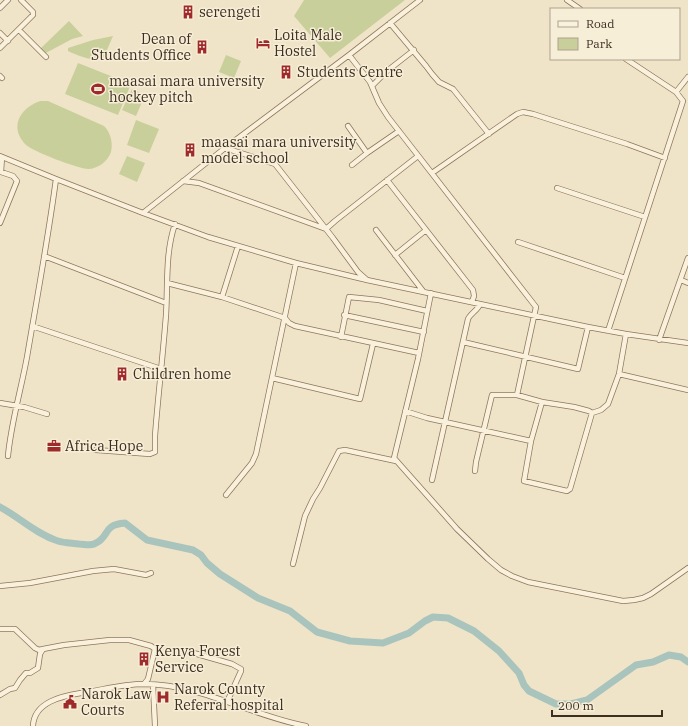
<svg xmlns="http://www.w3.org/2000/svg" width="688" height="726" font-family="'IBM Plex Serif',serif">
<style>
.green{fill:#c9cf9b}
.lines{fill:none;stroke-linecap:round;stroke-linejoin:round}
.river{stroke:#a9c4bc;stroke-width:7}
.street-casing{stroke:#8d765c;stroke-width:6}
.street{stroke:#faf1dc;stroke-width:4.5}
.labels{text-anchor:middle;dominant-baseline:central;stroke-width:3;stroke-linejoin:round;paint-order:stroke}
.poi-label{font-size:14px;fill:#3d2e20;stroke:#f7eed8;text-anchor:start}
</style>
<rect width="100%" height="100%" fill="#f0e4c8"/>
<path class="green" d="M304,0H405L330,58L294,16Z
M69,21L83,36L72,39L44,54L40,49Z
M113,36L104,57C91,62 79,56 68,51V48L93,40Z
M226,55L241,61L234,78L219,72Z
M78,63L131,84L118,115L65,94Z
M132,89L145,95L136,116L122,110Z
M40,101H48L104,126C111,133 113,143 111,152C108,161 98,169 88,169C79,169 31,151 25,144C9,127 20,108 40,101Z
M136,120L159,129L149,153L127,145Z
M127,156L145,163L137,182L119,174Z"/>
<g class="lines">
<path class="river" d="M0,507C19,517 36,534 58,541C64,543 72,543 79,544C84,544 90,546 94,544C111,537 101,525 125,523L147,540L193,550L201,555L207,563L220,574L258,598L290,611L317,632L350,641L383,643L409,633L425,621L433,617L448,618L474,631L499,651L519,673L524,685L529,691L556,704H571L587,700L636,665L653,662L669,655L681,657L688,662"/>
<g class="street-casing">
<path id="street" d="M567,0L580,9
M0,8L8,0
M390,23L426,66L432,74L439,82L453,89L489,134
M19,30L46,57
M0,33L8,41
M0,48L33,15V12L21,0
M349,55L370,82L379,103L388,117L536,307L517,395
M0,76L2,78
M372,86L387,71L414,50
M676,92L688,77
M348,126L367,153
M225,148L275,164L333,238L358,272L367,280
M0,156L56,179L143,213L225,148L349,55L420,0
M352,165L367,153L399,131
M0,172H1L2,157
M432,173L517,114L523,112L533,114L627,144L665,158
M387,180L473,290L474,296L472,302
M183,181L199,183L326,229L335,221L418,156
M557,188L645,217
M143,213L208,237L296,263L367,280L588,327L626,334L688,343
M0,223L17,181L13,176L1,172
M376,230L423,291
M518,242L625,278
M395,255L426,230
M44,256L166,303
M681,280L688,283
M167,283L222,297L285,318L289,323L295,326L419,353
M431,293L418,359L394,458L457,529L488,559L501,570L512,576L528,582L623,601L634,600L643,598L651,594L688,568
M222,297L238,246
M344,315L424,332
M32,326L161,369
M608,331L683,101L676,92L626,59
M341,337L349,297L379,300L427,311
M659,340L688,258
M463,342L578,369L588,327
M619,374L688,390
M272,378L360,399L373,344
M542,402L531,441L524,481L567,491L570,489L592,413
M0,403L24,407L47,414
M405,411L427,418L531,441
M96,450L150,454L155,452V436C158,396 163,355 166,315C168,284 165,253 175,224
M8,456C11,423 21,390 27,357C37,298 48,239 56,179
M475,471L476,462L492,395H517L542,402L574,407L589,411L592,413L601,410L608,404L619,374L626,334
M432,480L468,319C471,313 478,310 480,304
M226,495L252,463L256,454L296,263
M293,564L305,516L313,499L320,488L339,451L345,450L396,461
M0,586L30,583L93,571L114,569L146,575L151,573
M0,629H15L35,648L39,650L43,649
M190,652L232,664L241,669V671L227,702
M153,685L155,726
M0,695L10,689L15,688L20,680L26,673H30L38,668L40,654L43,649L64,645L110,640H129L151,646L155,649L148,679L144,684
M33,726C34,702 62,696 81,693C102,690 123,684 144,684C201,684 251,716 306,726"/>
</g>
<use href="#street" class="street"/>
</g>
<defs>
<g id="building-bare" transform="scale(1.08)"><path d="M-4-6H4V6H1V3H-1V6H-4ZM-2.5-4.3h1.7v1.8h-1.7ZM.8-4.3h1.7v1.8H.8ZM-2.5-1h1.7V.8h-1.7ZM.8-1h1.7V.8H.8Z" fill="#9e2a2b" stroke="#f7eed8" stroke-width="2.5" paint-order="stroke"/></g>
<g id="hotel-bare" transform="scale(1.08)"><path d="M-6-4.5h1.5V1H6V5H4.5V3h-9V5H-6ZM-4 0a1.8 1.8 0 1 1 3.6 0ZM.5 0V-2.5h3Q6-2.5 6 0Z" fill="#9e2a2b" stroke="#f7eed8" stroke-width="2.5" paint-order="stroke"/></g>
<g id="stadium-bare" transform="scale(1.08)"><path d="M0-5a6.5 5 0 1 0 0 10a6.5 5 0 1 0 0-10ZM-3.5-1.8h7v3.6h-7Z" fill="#9e2a2b" stroke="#f7eed8" stroke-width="2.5" paint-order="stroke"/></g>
<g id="office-bare" transform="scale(1.08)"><path d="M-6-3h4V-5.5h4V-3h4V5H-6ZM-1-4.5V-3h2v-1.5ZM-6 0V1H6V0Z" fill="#9e2a2b" stroke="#f7eed8" stroke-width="2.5" paint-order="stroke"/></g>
<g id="hospital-bare" transform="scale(1.08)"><path d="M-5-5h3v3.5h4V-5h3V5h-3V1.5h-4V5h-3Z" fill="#9e2a2b" stroke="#f7eed8" stroke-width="2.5" paint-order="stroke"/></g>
<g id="civic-bare" transform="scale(1.08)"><path d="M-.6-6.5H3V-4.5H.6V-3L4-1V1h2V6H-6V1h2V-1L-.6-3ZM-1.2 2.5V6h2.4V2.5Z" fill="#9e2a2b" stroke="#f7eed8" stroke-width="2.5" paint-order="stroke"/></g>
</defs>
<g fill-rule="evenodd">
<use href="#building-bare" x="188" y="12"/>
<use href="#hotel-bare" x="263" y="43"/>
<use href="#building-bare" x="202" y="47"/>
<use href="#building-bare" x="286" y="72"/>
<use href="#stadium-bare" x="98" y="89"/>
<use href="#building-bare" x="190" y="150"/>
<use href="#building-bare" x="122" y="374"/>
<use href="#office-bare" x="54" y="446"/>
<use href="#building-bare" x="144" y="659"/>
<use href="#hospital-bare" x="163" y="697"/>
<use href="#civic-bare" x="70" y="702"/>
</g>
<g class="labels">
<g class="poi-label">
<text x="199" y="12">serengeti</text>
<text x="274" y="35">Loita Male<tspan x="274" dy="16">Hostel</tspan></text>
<text x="191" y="39" text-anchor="end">Dean of<tspan x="191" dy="16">Students Office</tspan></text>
<text x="297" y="72">Students Centre</text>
<text x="109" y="81">maasai mara university<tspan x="109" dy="16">hockey pitch</tspan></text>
<text x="201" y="142">maasai mara university<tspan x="201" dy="16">model school</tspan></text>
<text x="133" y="374">Children home</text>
<text x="65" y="446">Africa Hope</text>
<text x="155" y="651">Kenya Forest<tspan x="155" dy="16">Service</tspan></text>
<text x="174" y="689">Narok County<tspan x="174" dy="16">Referral hospital</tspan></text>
<text x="81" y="694">Narok Law<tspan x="81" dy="16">Courts</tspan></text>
</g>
</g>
<rect x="550" y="8" width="130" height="52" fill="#f7eed8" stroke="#ada18e"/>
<rect x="558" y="21" width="20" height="6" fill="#faf1dc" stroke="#ada18e"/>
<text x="586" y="28" font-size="12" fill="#3d2e20">Road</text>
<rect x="558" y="38" width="20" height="12" fill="#c9cf9b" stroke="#ada18e"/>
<text x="586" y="48" font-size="12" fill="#3d2e20">Park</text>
<path d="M552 710v6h110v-6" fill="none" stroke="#3d2e20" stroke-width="2"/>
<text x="558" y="710" font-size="12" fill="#3d2e20" stroke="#f7eed8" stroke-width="3" paint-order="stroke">200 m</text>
</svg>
